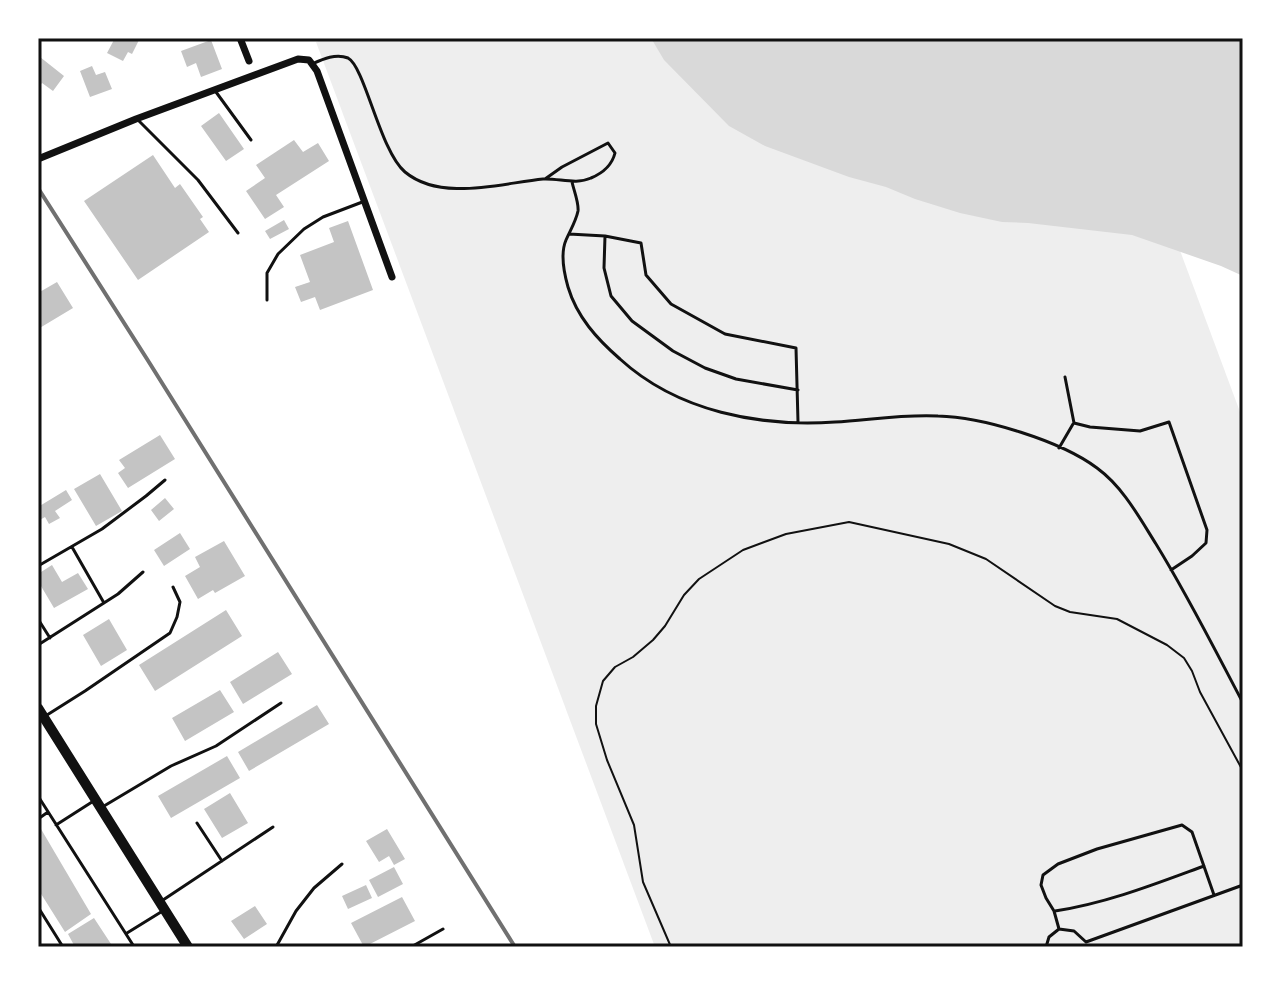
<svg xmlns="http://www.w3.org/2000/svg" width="1281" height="985" font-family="Manrope,sans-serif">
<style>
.green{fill:#eee}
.water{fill:#d9d9d9}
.building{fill:#c4c4c4}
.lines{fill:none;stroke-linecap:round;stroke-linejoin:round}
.path{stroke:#111;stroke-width:2}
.service{stroke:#111;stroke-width:3}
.minor{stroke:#111;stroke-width:7}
.primary{stroke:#111;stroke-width:10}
.rail{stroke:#707070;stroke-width:4}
.neatline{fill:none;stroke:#111;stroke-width:3}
</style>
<rect width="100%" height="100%" fill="#fff"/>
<path class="green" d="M327,38H1101L1243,420V947H655L316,42Z"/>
<path class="water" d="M651,38H1243V276L1221,266L1132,235L1028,223L1002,222L960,213L915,199L886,187L849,177L765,146L729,126L664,60Z"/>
<path class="building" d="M115,38H140L132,54L128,52L123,61L107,53Z
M211,40L222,69L201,77L196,63L187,67L181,51Z
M40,57L64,76L53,91L42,83L38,88V60Z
M92,66L96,75L105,72L112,89L90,97L80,71Z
M219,113L244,149L226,161L201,126Z
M294,140L303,152L318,143L329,161L276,195L284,207L265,219L246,191L265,178L256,165Z
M153,155L175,188L180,184L203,217L200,219L209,232L138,280L84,201Z
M284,220L289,229L270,239L265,231Z
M348,221L373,290L320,310L315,297L301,302L295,287L310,282L300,255L334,242L329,228Z
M57,282L73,308L38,329V293Z
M160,435L175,459L128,488L118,473L125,468L119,460Z
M100,474L122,511L96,526L74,489Z
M66,490L72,500L55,511L60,518L49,524L45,517L38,521V507Z
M165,498L174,509L159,521L151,510Z
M180,533L190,549L164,566L154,550Z
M224,541L245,576L215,593L213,590L198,599L185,576L200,567L195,557Z
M52,565L62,582L78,573L88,589L54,608L38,581V574Z
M226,610L242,636L155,691L139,665Z
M109,619L127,650L101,666L83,635Z
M278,652L292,674L243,704L230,682Z
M220,690L234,712L185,741L172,718Z
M317,705L329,724L249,771L238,752Z
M227,756L240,778L171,818L158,796Z
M230,793L248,823L222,838L204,809Z
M41,829L91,914L65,932L38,889V831Z
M387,829L405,859L394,865L389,856L379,862L366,841Z
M394,867L403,884L378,897L369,880Z
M366,885L372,898L348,909L342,896Z
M402,897L415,921L364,947L351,923Z
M255,906L267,924L244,939L231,921Z
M94,918L113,947H75L68,934Z"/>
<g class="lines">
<path class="path" d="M671,947L643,882L634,825L607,760L596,724V706L603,681L615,667L633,657L653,640L665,626L684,595L699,579L743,550L786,534L849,522L949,544L986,559L1055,606L1070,612L1117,619L1167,645L1184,658L1192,671L1200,692L1243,771"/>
<path class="service" d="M312,64C323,59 336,53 348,58C365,67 380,151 405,172C441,202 502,183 543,179C559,178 576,185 591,178C603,173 612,165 615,153L608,143L562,167L545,179
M216,92L251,140
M139,121L198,180L238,233
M572,182C574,191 579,203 578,211C576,221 570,231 566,240C560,254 564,273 568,287C577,317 597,339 620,359C678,412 760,427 835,422C869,420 904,414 938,416C983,417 1061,441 1097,468C1123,487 1139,517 1156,544C1188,596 1215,650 1243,703
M569,234L605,236L641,243L646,275L671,304L725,334L796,348L798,422
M605,236L604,268L611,296L632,321L673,351L705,368L736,379L798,390
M267,300V273L278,254L304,229L323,217L365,201
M1065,377L1074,423L1090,427L1140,431L1169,422L1207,530L1206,543L1192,556L1171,570
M1059,448L1073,424
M72,547L104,603
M38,566L102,529L146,496L165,480
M38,619L50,638
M38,645L118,594L143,572
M47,715L85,691L170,633L177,617L180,602L173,587
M38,796L133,945L130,947
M104,806L171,766L216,746L281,703
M38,819L48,812
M197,823L222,861
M56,825L92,802
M163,900L273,827
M38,907L63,947
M1055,911C1107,903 1155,884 1204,866
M1059,929L1054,911L1046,898L1041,885L1043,875L1058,864L1097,849L1182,825L1192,832L1214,895
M127,933L161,912
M1086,942L1243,885
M276,947L296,911L314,888L342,864
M411,947L443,929
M1046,947L1049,937L1059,929L1074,931L1086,942"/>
<path class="minor" d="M240,38L249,61
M38,159L136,119L298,59L309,60L317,71L392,277"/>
<path class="primary" d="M38,708L188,947"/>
<path class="rail" d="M38,188L147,359L515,947"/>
</g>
<rect width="1281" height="985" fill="none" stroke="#ffffff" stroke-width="80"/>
<rect x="40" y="40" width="1201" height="905" class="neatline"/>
</svg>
